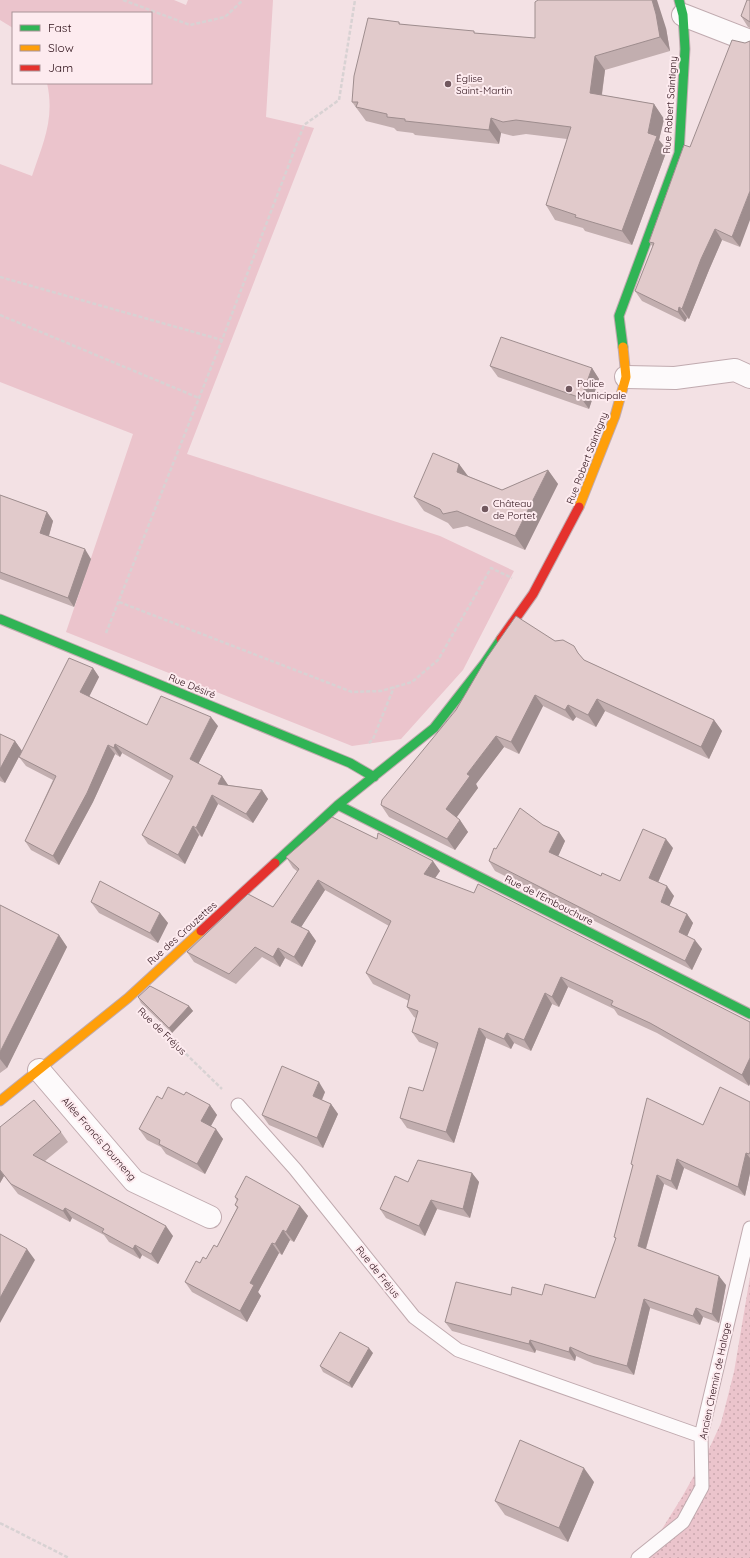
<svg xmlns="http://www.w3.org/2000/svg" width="750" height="1558" font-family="Quicksand,sans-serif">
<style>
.park{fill:#ebc4cc}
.garden{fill:url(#garden-dots)}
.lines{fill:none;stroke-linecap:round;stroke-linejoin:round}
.lane-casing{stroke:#c0aaaf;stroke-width:15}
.street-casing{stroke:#c0aaaf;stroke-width:24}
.fast-casing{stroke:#c0aaaf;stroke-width:11}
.slow-casing{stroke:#c0aaaf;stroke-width:11}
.jam-casing{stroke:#c0aaaf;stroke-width:11}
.path{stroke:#d8d2d3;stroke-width:2.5;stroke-dasharray:4 2;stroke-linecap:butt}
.lane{stroke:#fdfafb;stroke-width:13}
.street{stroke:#fdfafb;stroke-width:22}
.fast{stroke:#30b455;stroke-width:9}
.slow{stroke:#ff9f0a;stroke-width:9}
.jam{stroke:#e5322d;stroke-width:9}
.wall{fill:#c2aeaf}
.shaded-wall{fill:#9e8d8e}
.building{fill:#e1cacb;stroke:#9e8d8e}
.poi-dot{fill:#71585e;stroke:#fdebef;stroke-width:1.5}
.labels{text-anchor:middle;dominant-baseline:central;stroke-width:4;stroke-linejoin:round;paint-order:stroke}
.poi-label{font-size:10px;fill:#2b0e16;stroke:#fdebef;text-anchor:start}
.street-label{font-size:10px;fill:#2b0e16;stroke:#fdebef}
</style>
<defs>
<pattern id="garden-dots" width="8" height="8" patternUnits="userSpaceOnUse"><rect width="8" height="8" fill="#ebc4cc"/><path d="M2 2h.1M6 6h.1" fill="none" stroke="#caa7ae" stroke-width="1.8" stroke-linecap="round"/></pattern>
</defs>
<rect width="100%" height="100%" fill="#f3e1e4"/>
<path class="park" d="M0,0H174L186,5L188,0H273L266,117L314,128L187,454L440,536L514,571L463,670L401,739L352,746L66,632L133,434L0,382V164L32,176C43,143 55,119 47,83H151V13H13V28L0,20Z"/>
<path class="garden" d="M750,1277V1558H644L682,1497L709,1449L721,1423L734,1372Z"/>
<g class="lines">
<g class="lane-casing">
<path id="lane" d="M238,1105L295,1169L414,1317L458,1350L701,1436
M638,1558L683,1522L702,1487L701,1436L750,1228"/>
</g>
<g class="street-casing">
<path id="street" d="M683,15L750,41
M626,377L675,378L735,370L750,377
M39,1070L134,1181L210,1217"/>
</g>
<g class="fast-casing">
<path id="fast" d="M623,347L619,316L679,153L685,49L683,15L679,0
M0,619L350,763L374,777
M338,805L750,1014
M275,863L338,805L434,728L484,664L501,639"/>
</g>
<g class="slow-casing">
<path id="slow" d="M579,507L615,416L626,377L623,347
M0,1101L128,998L201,931"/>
</g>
<g class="jam-casing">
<path id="jam" d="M501,639L533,594L579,507
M201,931L275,863"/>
</g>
<path class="path" d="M123,0L190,25L225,17L243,0
M0,277L222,340L304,125L339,100L355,0
M0,315L199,398
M119,602L352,692L381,691L412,682L438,660L491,568L512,578
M106,633L222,340
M369,743L373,739L394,687
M147,1016L222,1089
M0,1523L69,1558"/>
<use href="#lane" class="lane"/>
<use href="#street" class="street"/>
<use href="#fast" class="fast"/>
<use href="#slow" class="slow"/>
<use href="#jam" class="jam"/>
</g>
<path class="wall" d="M750,0V28L748,27L741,16Z
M399,22L400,24L476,33L535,38L666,28L670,51L605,70L602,95L654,104L664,119L659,140L667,150L632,245L585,231L583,228L555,220L546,205L567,139L526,134L513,136L501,133L499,144L415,135L413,133L397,131L394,128L366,121L352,102Z
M684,145L740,247L722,240L709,270L689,319L687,318L685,322L642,301L635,291L653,247L649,242Z
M490,366L592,368L599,379L589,409L498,377Z
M459,464L468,476L502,490L548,470L558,484L525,550L467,526L453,529L448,523L424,511L414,497Z
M0,495L47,512L53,521L49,536L91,559L74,607L0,579Z
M555,641L581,657L584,660L714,720L722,731L709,759L605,711L596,727L576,717L573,721L543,706L519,754L504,747L476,784L478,788L456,817L460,820L468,832L455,850L389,817L381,805Z
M93,668L99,677L89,696L147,725L218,726L198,764L222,776L228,785L262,790L268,799L253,823L218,804L202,837L199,835L185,864L148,844L142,835L171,781L122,753L120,757L115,754L93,802L59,865L31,850L25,841L53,780L26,766L19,757Z
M0,734L15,741L22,751L5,783L0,781Z
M543,825L559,832L565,841L558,856L601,876L620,881L673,848L658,882L674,896L669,906L687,914L693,923L687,936L702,949L692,970L495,871L489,861L496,849Z
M286,857L440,871L435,878L750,1022L749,1086L657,1033L618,1015L614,1009L568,987L559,1007L552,1004L531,1051L514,1043L511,1049L486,1038L454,1143L407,1128L400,1118L423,1091L436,1049L419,1042L412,1032L416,1018L414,1017L407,1007L409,1001L373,984L366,973L389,926L325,890L301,927L309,931L316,941L302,967L285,958L280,967L262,957L236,984L194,962L187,952L273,907L298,872L293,868Z
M91,902L160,913L168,923L158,943L99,913Z
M0,905L59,935L67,947L7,1068L0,1073Z
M138,997L189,1006L193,1011L172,1033L141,1003Z
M325,1092L322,1100L331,1104L338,1114L323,1148L269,1125L262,1115Z
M184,1095L210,1105L217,1115L211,1126L223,1139L205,1174L166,1154L161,1147L147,1140L139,1129L162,1099Z
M750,1102V1173L745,1196L684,1168L677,1190L664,1184L646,1249L726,1285L719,1323L703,1317L700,1325L650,1308L634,1375L594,1364L576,1356L575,1361L536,1350L535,1353L452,1331L445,1322L511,1295H542L595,1298L616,1239L614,1237L633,1166L631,1164L703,1125Z
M0,1127L61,1132L68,1142L45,1161L173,1236L158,1264L142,1255L140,1259L109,1242L104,1235L72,1218L70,1222L18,1194L4,1176L0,1183Z
M472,1173L479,1182L470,1218L437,1209L425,1236L386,1218L380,1209L408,1182Z
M235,1197L300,1206L308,1216L294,1242L290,1240L282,1255L279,1253L258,1292L261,1296L247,1322L192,1292L185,1282L200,1263L206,1259L217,1247L237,1208L235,1205L237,1201Z
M373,1353L352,1388L323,1372L320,1366Z
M594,1482L568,1542L505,1515L495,1501Z"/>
<path class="shaded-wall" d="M652,0H657L666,28L670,51L660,37Z
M595,56L605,70L600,107L590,93Z
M654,104L664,119L659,140L667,150L632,245L622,231L648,133Z
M491,118L501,133L499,144L489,130Z
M750,191V220L740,247L732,237Z
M715,229L722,240L709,270L689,319L682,309L701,259Z
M679,307L687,318L685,322L678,312Z
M592,368L599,379L589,409L581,398Z
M459,464L470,479L457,472Z
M548,470L558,484L525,550L515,536Z
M47,512L53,521L47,542L40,533Z
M85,549L91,559L74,607L68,598Z
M93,668L99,677L87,701L80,692Z
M535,695L543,706L519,754L511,742Z
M597,699L605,711L596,727L588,715Z
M568,705L576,717L573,721L565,710Z
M211,717L218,726L196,768L190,759Z
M714,720L722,731L709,759L701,747Z
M496,736L504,747L476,784L478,788L454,821L446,809L467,774Z
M15,741L22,751L5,783L0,776V769Z
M115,744L122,753L120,757L114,748Z
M108,745L115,754L93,802L59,865L53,856Z
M222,776L228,785L224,793L218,784Z
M262,790L268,799L253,823L246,814Z
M212,795L218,804L202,837L196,828Z
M460,820L468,832L455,850L447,839Z
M193,826L199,835L185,864L178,855Z
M559,832L565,841L556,861L549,852Z
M666,839L673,848L656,887L649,878Z
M433,861L440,871L431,884L424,874Z
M318,880L325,890L298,932L291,922Z
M667,886L674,896L667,911L661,902Z
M160,913L168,923L158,943L150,933Z
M687,914L693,923L685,941L679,932Z
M309,931L316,941L302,967L294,957Z
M59,935L67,947L7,1068L0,1059V1052Z
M695,940L702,949L692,970L685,961Z
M278,948L285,958L280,967L273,957Z
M561,977L568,987L559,1007L552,997Z
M545,993L552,1004L531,1051L524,1040Z
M189,1006L193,1011L172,1033L169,1028Z
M479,1028L486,1038L454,1143L446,1132Z
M507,1033L514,1043L511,1049L504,1039Z
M750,1058V1084L749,1086L742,1075Z
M319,1082L325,1092L319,1106L313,1096Z
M331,1104L338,1114L323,1148L317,1138Z
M210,1105L217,1115L208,1131L201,1121Z
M216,1129L223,1139L205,1174L197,1164Z
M746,1153L750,1158V1173L745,1196L738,1187Z
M677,1159L684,1168L677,1190L671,1181Z
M0,1170L4,1176L0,1183Z
M472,1173L479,1182L470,1218L463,1209Z
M657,1175L664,1184L644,1255L638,1246Z
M431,1200L437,1209L425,1236L419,1226Z
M300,1206L308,1216L294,1242L286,1232Z
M65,1208L72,1218L70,1222L63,1211Z
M166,1226L173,1236L158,1264L151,1254Z
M283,1230L290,1240L282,1255L275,1244Z
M272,1243L279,1253L258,1292L261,1296L247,1322L240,1311L250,1283Z
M135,1245L142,1255L140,1259L133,1249Z
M27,1249L35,1260L0,1323V1298Z
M719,1276L726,1285L719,1323L712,1314Z
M644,1299L650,1308L634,1375L627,1366Z
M696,1308L703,1317L700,1325L693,1316Z
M530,1340L536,1350L535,1353L529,1344Z
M570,1347L576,1356L575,1361L569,1352Z
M369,1348L373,1353L352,1388L349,1383Z
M584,1468L594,1482L568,1542L559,1528Z"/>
<path class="building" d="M538,0H652L656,14L660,37L595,56L590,93L654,104L648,133L657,136L622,231L575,217L576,215L546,205L571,127L516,120L503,122L491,118L489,130L405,121V119L387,117V114L356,107L358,102H352L354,76L368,18L399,22V24L474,31V33L535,38V2Z
M747,0H750V22L741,16Z
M732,40L745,43L750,41V191L732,237L715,229L701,259L682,309L679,307L678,312L635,291L654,243L649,242L684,145L690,147Z
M501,337L592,368L581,398L490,366Z
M433,453L459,464L457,472L502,490L548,470L515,536L457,511L443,514L440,509L414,497Z
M0,495L47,512L40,533L85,549L68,598L0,572Z
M516,616L555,641L563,640L574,646L578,653L584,660L714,720L701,747L597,699L588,715L568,705L565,710L535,695L511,742L496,736L467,774L470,776L446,809L460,820L447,839L381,805L382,800L456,710L486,659Z
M69,658L93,668L80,692L147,725L161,696L211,717L190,759L222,776L218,784L262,790L246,814L212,795L196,828L193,826L178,855L142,835L173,776L115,744L114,748L108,745L87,793L53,856L25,841L56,776L19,757Z
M0,734L15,741L0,769Z
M520,808L543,825L559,832L549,852L601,876L602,873L620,881L643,829L666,839L649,878L667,886L661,902L687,914L679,932L695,940L685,961L489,861L494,848L496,849Z
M332,817L377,839L378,833L433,861L424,874L474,893L478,884L750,1022V1058L742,1075L650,1023L611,1005L613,1001L561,977L552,997L545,993L524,1040L507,1033L504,1039L479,1028L446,1132L400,1118L409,1087L423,1091L438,1043L412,1032L418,1011L407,1007L410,995L366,973L391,921L318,880L291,922L309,931L294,957L278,948L273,957L255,947L229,974L187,952L248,894L273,907L299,869L286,857Z
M100,881L160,913L150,933L91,902Z
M0,905L59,935L0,1052Z
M150,986L189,1006L169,1028L138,997Z
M282,1066L319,1082L313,1096L331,1104L317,1138L262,1115Z
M168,1087L184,1095L186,1092L210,1105L201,1121L216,1129L197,1164L159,1144L160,1140L139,1129L157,1096L162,1099Z
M720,1087L750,1102V1152L749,1154L746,1153L738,1187L677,1159L671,1181L657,1175L638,1246L719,1276L712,1314L696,1308L693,1316L644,1299L627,1366L588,1355L570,1347L569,1352L530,1340L529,1344L445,1322L456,1282L511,1295L512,1287L542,1295L545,1284L595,1298L616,1238L614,1237L633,1165L631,1164L647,1098L703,1125Z
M34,1100L61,1132L33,1155L166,1226L151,1254L135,1245L133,1249L102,1232L104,1229L65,1208L63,1211L11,1184L0,1170V1127Z
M418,1160L472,1173L463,1209L431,1200L419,1226L380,1209L395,1176L408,1182Z
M246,1176L300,1206L286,1232L283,1230L275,1244L272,1243L250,1283L254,1285L240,1311L185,1282L196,1261L200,1263L203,1257L206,1259L214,1245L217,1247L238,1207L235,1205L238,1199L235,1197Z
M0,1234L27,1249L0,1298Z
M340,1332L369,1348L349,1383L320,1366Z
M520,1440L584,1468L559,1528L495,1501Z"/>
<g class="poi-dot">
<circle cx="448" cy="84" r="4"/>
<circle cx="569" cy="389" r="4"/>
<circle cx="485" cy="509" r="4"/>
</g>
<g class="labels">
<g class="poi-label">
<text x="456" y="78">Église<tspan x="456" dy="12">Saint-Martin</tspan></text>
<text x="577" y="383">Police<tspan x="577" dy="12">Municipale</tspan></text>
<text x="493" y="503">Château<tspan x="493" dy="12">de Portet</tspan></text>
</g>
<g class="street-label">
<text transform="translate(670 105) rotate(-86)">Rue Robert Saintigny</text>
<text transform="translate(587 458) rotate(-69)">Rue Robert Saintigny</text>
<text transform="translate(192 686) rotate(22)">Rue Désiré</text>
<text transform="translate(549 900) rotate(27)">Rue de l'Embouchure</text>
<text transform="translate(182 933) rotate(-42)">Rue des Crouzettes</text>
<text transform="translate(162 1031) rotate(44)">Rue de Fréjus</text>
<text transform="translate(99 1139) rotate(49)">Allée Francis Doumeng</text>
<text transform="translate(378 1272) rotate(51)">Rue de Fréjus</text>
<text transform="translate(715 1381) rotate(-78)">Ancien Chemin de Halage</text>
</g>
</g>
<rect x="12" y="12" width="140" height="72" fill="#fdebef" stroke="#a99398"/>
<rect x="20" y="25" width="20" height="6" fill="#30b455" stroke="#a99398"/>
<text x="48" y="32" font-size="12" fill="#2b0e16">Fast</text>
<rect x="20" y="45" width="20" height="6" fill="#ff9f0a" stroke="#a99398"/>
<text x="48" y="52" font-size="12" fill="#2b0e16">Slow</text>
<rect x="20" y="65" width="20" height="6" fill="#e5322d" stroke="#a99398"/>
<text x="48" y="72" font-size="12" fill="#2b0e16">Jam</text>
</svg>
